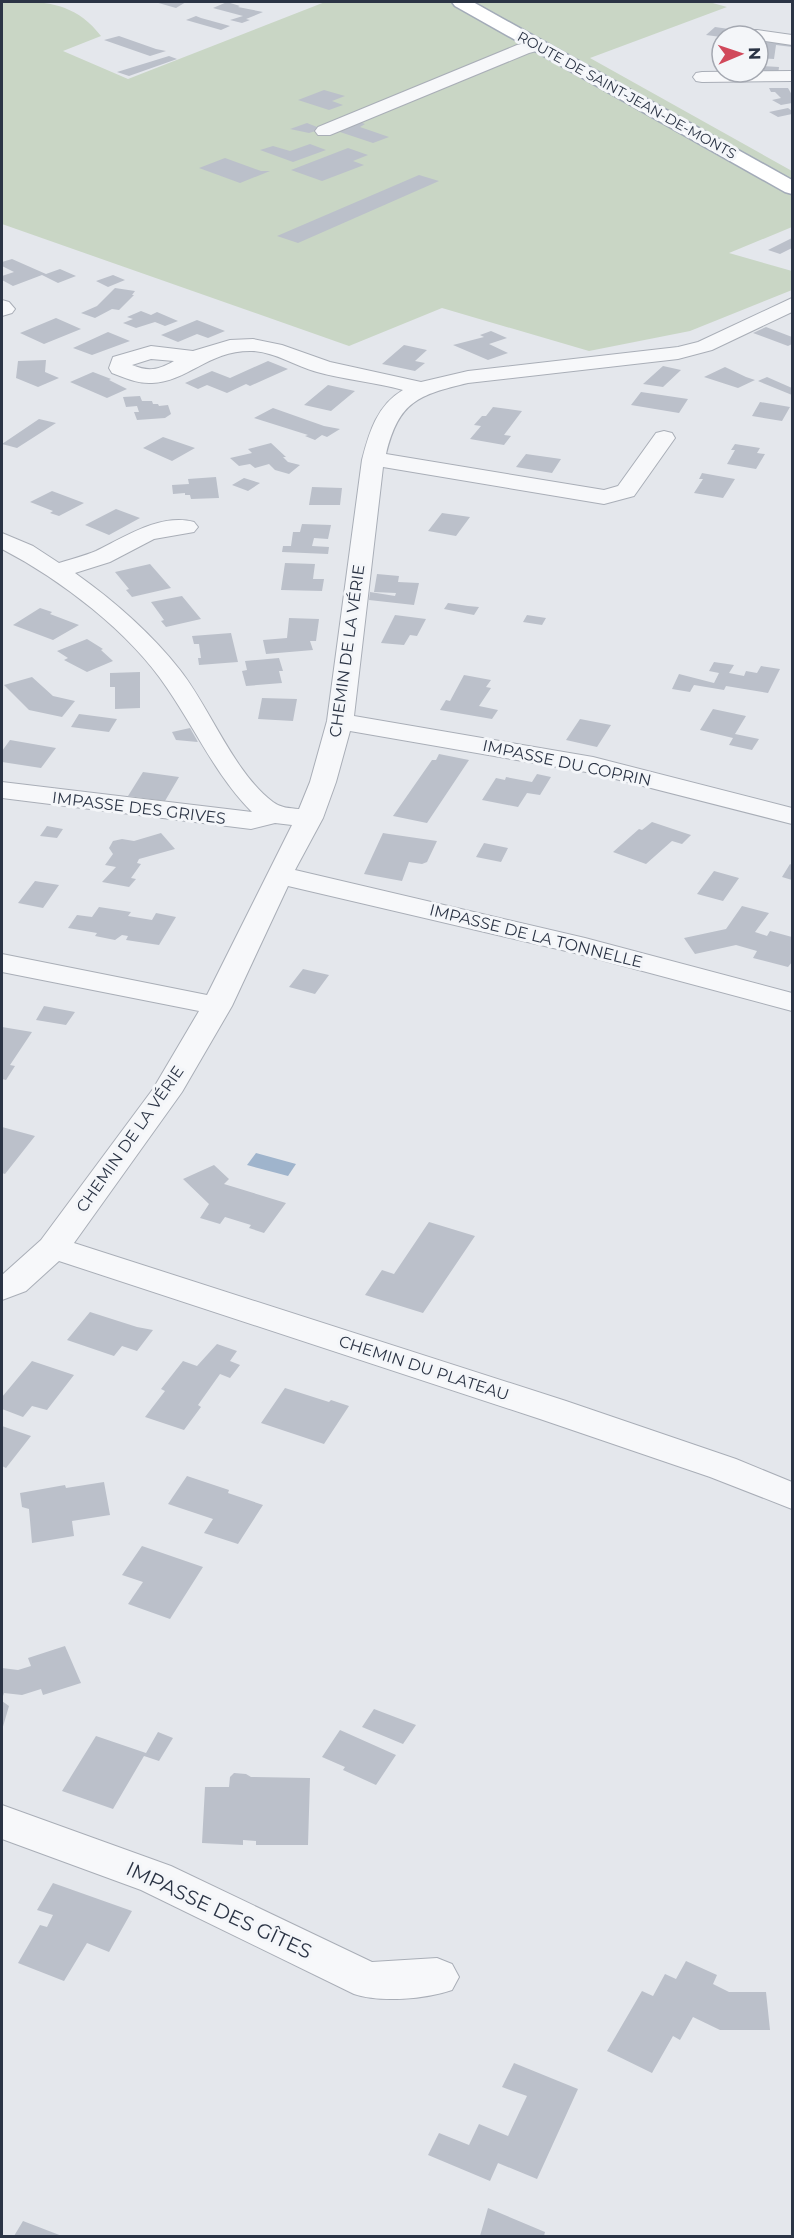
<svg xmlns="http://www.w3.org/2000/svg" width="794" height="2238" font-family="Montserrat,sans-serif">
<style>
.green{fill:#c9d6c5}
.water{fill:#9fb4cc}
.building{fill:#bbc0ca}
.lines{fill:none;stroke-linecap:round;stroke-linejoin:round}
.minor-casing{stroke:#a9aeb7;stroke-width:2}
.major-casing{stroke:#a3abb8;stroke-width:3}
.minor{fill:#f7f8fa;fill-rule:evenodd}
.major{fill:#fff;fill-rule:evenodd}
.labels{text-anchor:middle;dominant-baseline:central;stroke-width:6;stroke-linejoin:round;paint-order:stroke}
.far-street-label{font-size:14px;fill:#2b3445;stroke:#f4f6f9}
.street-label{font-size:16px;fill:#2b3445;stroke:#f4f6f9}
.near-street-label{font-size:20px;fill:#2b3445;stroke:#f4f6f9}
</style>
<rect width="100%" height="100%" fill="#e4e7ec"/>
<path class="green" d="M2,2C43,0 75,2 101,36L63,51L128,79L325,2H709L727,7L590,58L792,171V227L729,253L792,271V290L690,331L589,351L442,308L349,346L2,224Z"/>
<path class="water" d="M256,1153L296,1164L288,1176L247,1165Z"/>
<path class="building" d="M155,2H186L176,8Z
M227,2L240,6L238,7L263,12L246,19L250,20L242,23L230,20L243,16L213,8Z
M196,16L201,18L230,26L221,30L186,20Z
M715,27L729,29L721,37L706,35Z
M119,36L156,49L166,51L150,56L104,40Z
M761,40L792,43V47L776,45L774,59L758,58Z
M169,56L177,59L129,76L117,72Z
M758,63L760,66L779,67L778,75L758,74Z
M769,88H788L792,95V103L781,105L772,100L781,98L775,92H771Z
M324,90L345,96L332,101L343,105L329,110L298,100Z
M788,108L792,111V114L778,117L769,112Z
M357,121L365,124L360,127L389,137L373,143L334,130Z
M307,123L322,129L309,133L290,129Z
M310,144L326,150L293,162L260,150L273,146L290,151Z
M348,148L368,155L353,161L364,165L322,181L291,170Z
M225,158L261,171H270L240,183L199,168Z
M419,175L439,181L298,243L277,236Z
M792,238V248L780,254L768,250Z
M12,259L46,274L60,269L76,276L58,283L42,275L13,286L2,280V276L14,272L2,266V262Z
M113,275L125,280L108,287L96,281Z
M115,288L135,291L132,295H134L119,310L112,309L95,318L81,313L97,306Z
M141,311L151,315L157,312L178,321L165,326L155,322L136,328L123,323L133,319L127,317Z
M56,318L81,329L44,344L20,333Z
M197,320L225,331L208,338L197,334L178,342L161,335Z
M766,327L792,337V344L788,346L753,333Z
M491,331L507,338L489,344L508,353L488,360L453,345L484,337L480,335Z
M108,332L130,341L92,355L73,348Z
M404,345L427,350L415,361L425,363L415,371L382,364Z
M46,360L45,372L59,378L38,387L16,378L18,361Z
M268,361L288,369L250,386L246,384L227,393L207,385L198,389L185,383L212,371L230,378Z
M663,366L681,370L663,387L643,384Z
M725,367L746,377L755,380L738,388L704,377Z
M93,372L111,379L109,380L127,389L107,398L70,382Z
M767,377L792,388V395L758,381Z
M328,385L355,391L331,411L304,405Z
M641,392L688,399L679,413L631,405Z
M140,396L142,401H152L153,404H158L159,406L168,405L171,414L165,418L137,420L134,412H139L137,406L126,407L123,397Z
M760,402L790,407L782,421L752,416Z
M493,407L522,411L504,435L511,436L504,445L470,439L481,426L474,425L482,416H486Z
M273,408L324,426L340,429L327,437L322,435L315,440L305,436L308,435L254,418Z
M39,419L56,423L17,448L2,444Z
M163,437L195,448L172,461L143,448Z
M271,443L286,457H283L288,462L300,465L289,474L275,470L269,464L255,468L250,464L239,466L230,458L252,453L248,449Z
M735,444L760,448L757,453L765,454L756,469L727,464L735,450H731Z
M526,454L561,459L552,473L516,467Z
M702,473L735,479L723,498L694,493L703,479H699Z
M216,477L219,498L191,499L190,495H185V493L173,494L172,485L189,484L188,479Z
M244,478L260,483L248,491L232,485Z
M312,487L342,488L340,505H309Z
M52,491L84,503L59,516L50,513L53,511L30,502Z
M116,509L140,518L109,535L85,525Z
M442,513L470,517L456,536L428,531Z
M302,524L331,525L328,539L314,538L312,546L329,547L328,554L282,552L283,546H291L293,532H300Z
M285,563L315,564L313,579H324L322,591L281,590Z
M150,564L171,588L132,597L126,590L129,589L115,572Z
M377,574L399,576L398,582L419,583L414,605L369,600L370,592L395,596L396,593L374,592Z
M182,596L201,619L166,627L161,621L164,620L151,602Z
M448,603L468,606L479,607L474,615L444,609Z
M40,608L52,612L50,614L79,625L53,640L13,625Z
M395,615L426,619L417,636L410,635L404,645L381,643Z
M527,615L546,618L542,625L523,622Z
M289,618L319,619L316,641H310L313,650L266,654L263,640L287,638Z
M231,633L238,662L199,665L198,658H201L199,644H194L192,636Z
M87,639L103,649L101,650L113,661L87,672L64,660L68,658L57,651Z
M279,658L283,671H279L282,683L246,686L242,671L247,670L245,661Z
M714,662L734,665L729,673L744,676L746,671L757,673L761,666L780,669L768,693L726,686L724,690L694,685L690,692L672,689L679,674L714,683L719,673L709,671Z
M140,672V708L115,709V687H110V673Z
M464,675L491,680L486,687L491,688L479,706L498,710L492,719L440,710L446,700L450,701Z
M32,677L53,696L75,701L62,717L29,710L4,685Z
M262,698L297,699L293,721L258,719Z
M713,709L746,716L735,734L759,739L752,750L729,745L733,738L700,730Z
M79,714L117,719L109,732L71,727Z
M580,719L611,725L597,747L566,740Z
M190,728L198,742L176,740L172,732Z
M10,740L56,748L41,768L2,762V751Z
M439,754L469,760L427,823L393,816L432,760H436Z
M143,772L179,777L165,801L128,796Z
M537,774L551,777L540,795L527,793L518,807L482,800L496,778L505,780L506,777L532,782Z
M652,822L691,835L682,844L672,841L646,864L613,852L639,829L642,830Z
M47,826L63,829L57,838L40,836Z
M161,833L175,849L139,859L137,863L141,864L131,878L136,879L129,887L102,882L116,867L105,865L113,854L109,848L113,841L122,839L134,841Z
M383,833L389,834L437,841L427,862L422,864L409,862L402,881L364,874Z
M484,843L508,848L501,862L476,857Z
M790,864L792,865V880L782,877Z
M714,871L739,878L723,901L697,894Z
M35,881L59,885L43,908L18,903Z
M742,906L769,913L755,932L767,936L770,931L792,937V962L788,967L753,958L757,951L736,945L695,954L684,938L726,929Z
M99,907L131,912L128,916L152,920L156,913L176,917L159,945L126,940L128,936L122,935L115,940L95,936L97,933L68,928L77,915L92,917Z
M303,969L329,975L315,994L289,987Z
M44,1006L75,1012L66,1025L36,1020Z
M2,1027L32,1032L10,1065L15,1066L6,1080L2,1079Z
M2,1127L35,1136L5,1174L2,1173Z
M214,1165L229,1179L224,1184L286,1203L264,1233L249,1228L251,1225L225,1217L220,1224L200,1218L209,1204L183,1179Z
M429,1222L475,1236L423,1313L365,1295L382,1270L394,1274Z
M90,1312L137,1327L153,1330L137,1351L122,1346L114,1356L67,1340Z
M217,1344L237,1351L230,1361L240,1365L230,1378L220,1374L198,1405L201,1407L184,1430L145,1417L165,1391L161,1389L183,1361L197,1366Z
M32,1361L74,1375L47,1410L32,1406L23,1417L2,1409V1397Z
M285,1388L329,1402L331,1400L349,1406L324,1444L261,1423Z
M2,1426L31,1436L6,1468L2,1466Z
M187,1476L229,1490L228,1493L263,1505L238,1544L204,1533L213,1519L168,1504Z
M104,1482L110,1515L72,1521L74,1536L32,1543L29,1509L22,1507L20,1493L65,1485L66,1488Z
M142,1546L203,1567L170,1619L128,1604L143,1582L122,1575Z
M65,1646L81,1683L43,1695L41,1689L22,1695L4,1693L2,1699V1668L18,1670L31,1666L28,1658Z
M2,1701L9,1706L2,1730Z
M374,1709L416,1725L403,1744L362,1727Z
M340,1730L396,1755L376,1785L343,1770L345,1767L322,1757Z
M158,1732L173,1738L159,1761L144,1756L113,1809L62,1791L96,1736L146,1753Z
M234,1773L246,1774L251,1777L310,1778L308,1845H256V1841L243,1840V1845L202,1843L205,1787H229L230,1777Z
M53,1883L132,1911L109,1952L87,1943L64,1981L18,1963L40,1925L47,1927L53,1915L37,1910Z
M686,1961L717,1975L713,1984L729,1992H766L770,2030H720L693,2017L680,2040L673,2036L652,2073L607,2051L642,1991L653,1996L665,1974L676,1979Z
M514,2063L578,2089L537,2179L498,2163L490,2181L428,2155L439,2133L469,2145L479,2124L508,2136L527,2096L502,2087Z
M488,2208L545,2232L544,2236H480Z
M23,2221L62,2236H14Z"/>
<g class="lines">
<g class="minor-casing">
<path id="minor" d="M733,30H757L792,35V45L758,40V36L725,35Z
M538,40L544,41L546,45L544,49L529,53L330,135H318L315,131L318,127L517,45Z
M792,71V81L702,82L696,81L693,77L696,73L702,72Z
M792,298V312L712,350L678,359L468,383C418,395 399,401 386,454L604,490L618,486L656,433L664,431L672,433L675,438L634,496L604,504L383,467L354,716L593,757L792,808V824L592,773L350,731L336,782L323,818L295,870L585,938L792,993V1011L579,954L288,886L232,1006L182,1092L74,1243L566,1401L736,1459L792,1482V1509L710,1477L540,1419L59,1261L26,1291L2,1300V1275L41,1240L153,1089L199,1011L2,972V954L207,995L292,825L275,823L251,829L2,798V782L252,812C216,776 196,730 167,688C130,632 60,579 2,549V533L33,546L59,563C71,559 84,556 96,551C125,537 160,513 194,522L198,527L194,532L154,539L110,562L75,573C113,600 151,633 180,670C210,708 234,773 273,802C281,808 289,808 299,809L310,782L327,721L362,460C369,433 377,405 403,390C375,382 345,380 317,372C295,366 275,352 252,351C209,350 187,382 152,383C139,384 125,378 112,373L109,368L113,357L151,346L193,351L230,340L253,339L282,345L330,362L421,382L468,371L678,347L698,342ZM151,359L174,361C158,370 149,372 132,365Z
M2,300L9,302L15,309L12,313L2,316Z
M2,1805L171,1866L372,1962L437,1958L452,1964L459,1977L452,1990C426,1999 380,2003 354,1994L141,1890L2,1839Z"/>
</g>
<g class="major-casing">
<path id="major" d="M452,2H473L792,180V194L785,192L455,6Z"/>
</g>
<use href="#minor" class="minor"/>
<use href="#major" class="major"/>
</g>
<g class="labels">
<g class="far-street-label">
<text transform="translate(627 95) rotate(29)">ROUTE DE SAINT-JEAN-DE-MONTS</text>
</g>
<g class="street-label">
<text transform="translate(347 651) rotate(-82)">CHEMIN DE LA VÉRIE</text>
<text transform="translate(567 763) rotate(12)">IMPASSE DU COPRIN</text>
<text transform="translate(139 808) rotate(7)">IMPASSE DES GRIVES</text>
<text transform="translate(536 936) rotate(14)">IMPASSE DE LA TONNELLE</text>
<text transform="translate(130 1139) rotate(-55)">CHEMIN DE LA VÉRIE</text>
<text transform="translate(424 1368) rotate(18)">CHEMIN DU PLATEAU</text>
</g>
<g class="near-street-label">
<text transform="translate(219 1910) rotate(25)">IMPASSE DES GÎTES</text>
</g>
</g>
<rect width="794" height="2238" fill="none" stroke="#2b3445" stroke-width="6"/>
<g transform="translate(740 54) rotate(88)"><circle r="28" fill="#f4f6f9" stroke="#a4a8b1" stroke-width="1.5"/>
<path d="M0-4.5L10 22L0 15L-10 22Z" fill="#d1495b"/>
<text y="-9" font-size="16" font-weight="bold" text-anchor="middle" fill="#2b3445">N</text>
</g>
</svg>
